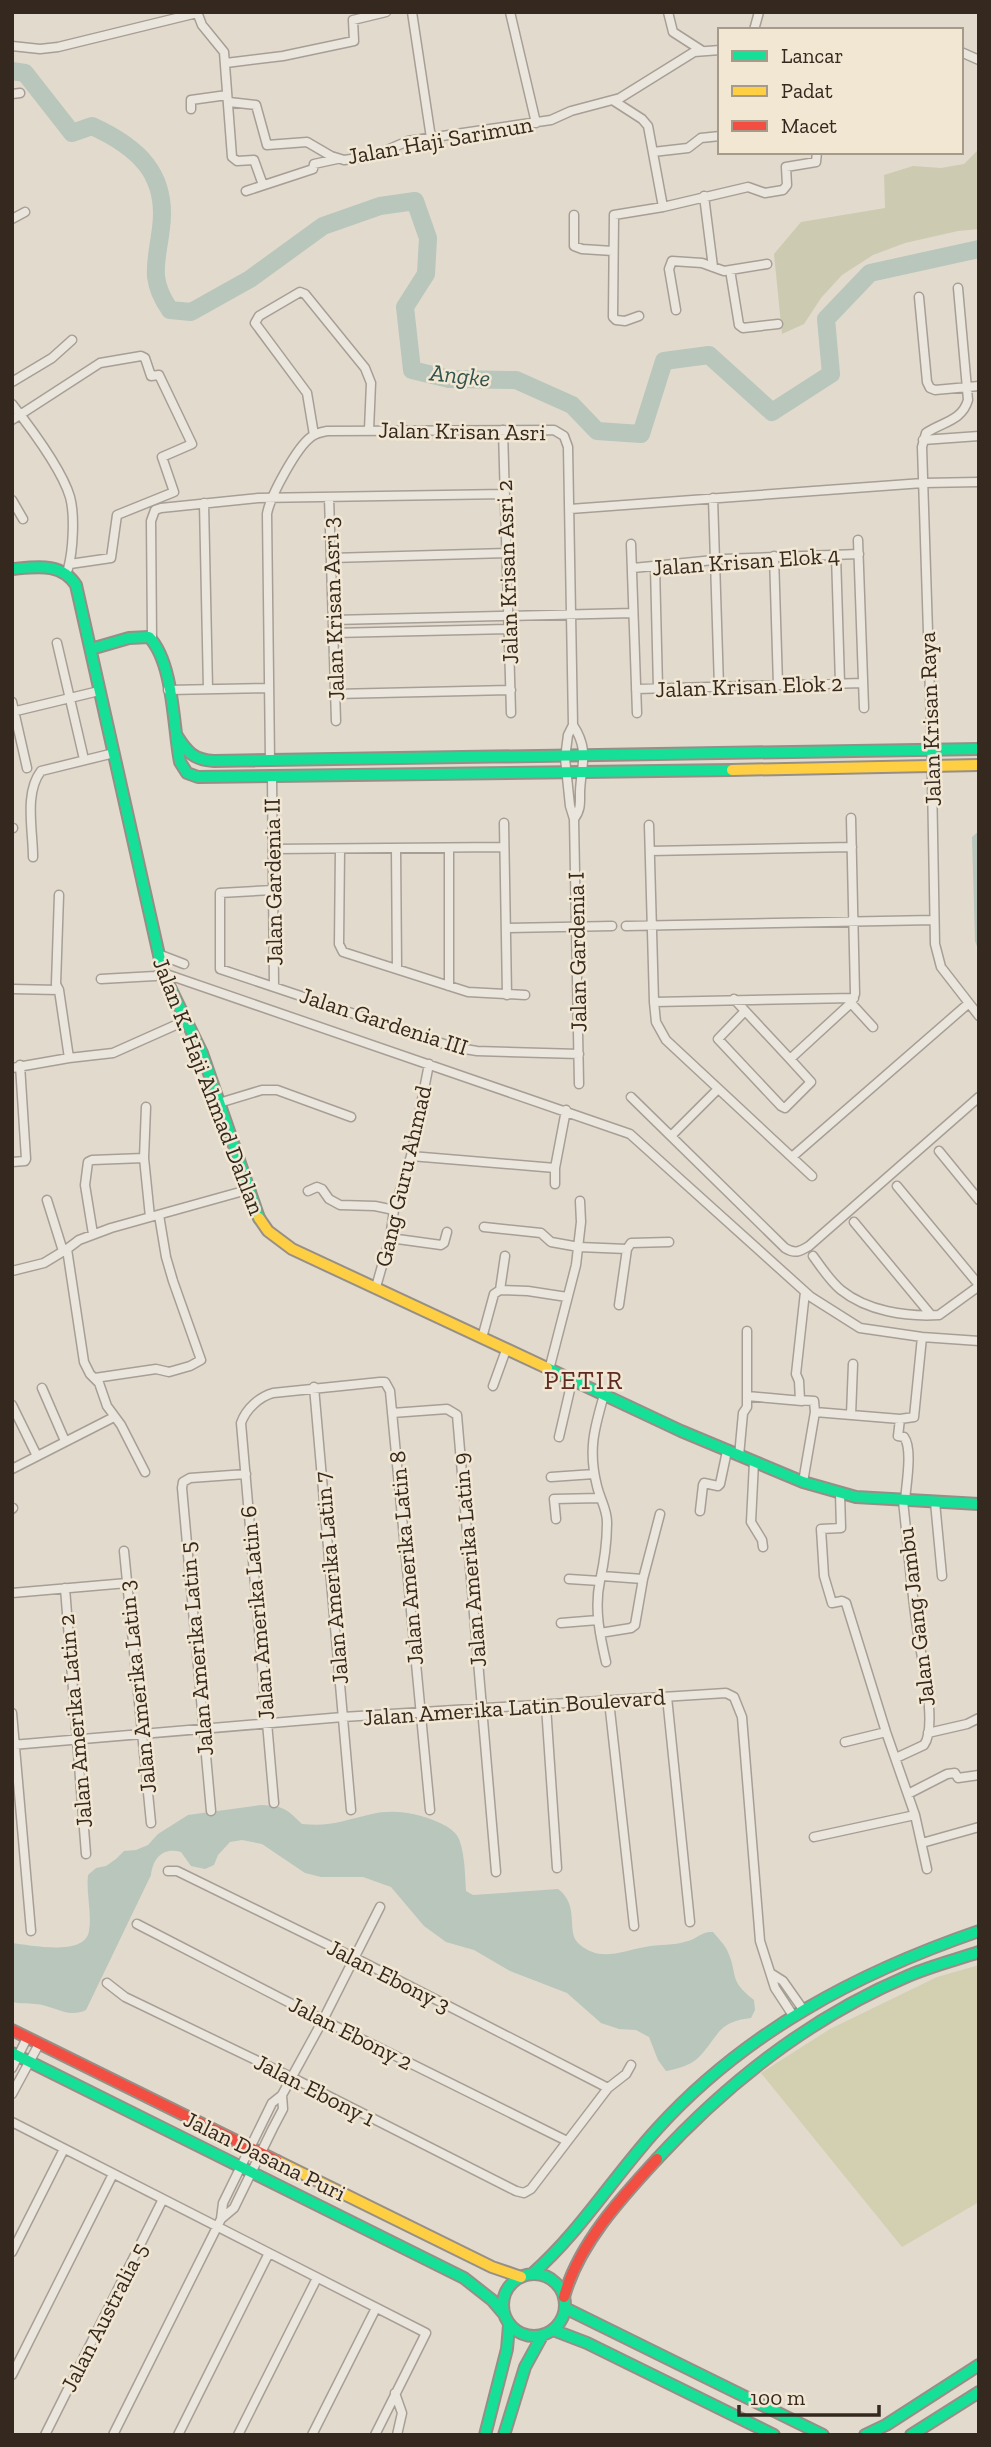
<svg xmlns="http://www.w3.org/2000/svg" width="991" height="2447" font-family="'Zilla Slab',serif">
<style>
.green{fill:#d2d0b0}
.cemetery{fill:#cccab0}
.water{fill:#b8c6bc}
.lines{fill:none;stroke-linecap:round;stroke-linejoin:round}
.river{stroke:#b8c6bc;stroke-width:18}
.street-casing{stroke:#a79f96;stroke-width:11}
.fast-casing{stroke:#978f86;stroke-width:14}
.slow-casing{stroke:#978f86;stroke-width:14}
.jam-casing{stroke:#978f86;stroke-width:14}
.street{stroke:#eae6de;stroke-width:8}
.fast{stroke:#16e098;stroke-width:10}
.slow{stroke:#ffcf43;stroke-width:10}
.jam{stroke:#f24e42;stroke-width:10}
.labels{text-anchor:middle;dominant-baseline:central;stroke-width:5;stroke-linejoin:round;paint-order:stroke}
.street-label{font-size:23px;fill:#34281f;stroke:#f2e7d3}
.water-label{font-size:24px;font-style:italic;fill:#30534f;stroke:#f2e7d3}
.quarter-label{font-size:26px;letter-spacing:2px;fill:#5d2b22;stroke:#f2e7d3}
</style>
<rect width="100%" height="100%" fill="#e2dacd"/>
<path class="green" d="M979,1965V2202L902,2247L761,2073L830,2029L937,1977Z"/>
<path class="cemetery" d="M979,149V229L958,231L905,243L873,255L842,275L821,298L804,324L782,334L774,254L801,222L885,208L884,175L913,166L941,168L964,164Z"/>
<path class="water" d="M979,831V952L975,941L972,837Z
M261,1805C283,1806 286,1808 302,1824C331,1827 345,1820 372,1814C395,1808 425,1814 446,1826C452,1830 458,1834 460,1842C465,1857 465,1876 466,1891L473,1895L558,1889C580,1905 566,1931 578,1943C599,1963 622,1951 645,1947C660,1944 673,1946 688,1941C698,1938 702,1931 713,1932C717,1937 724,1944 727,1950C739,1975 727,1979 754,2000L755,2010L751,2018C716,2022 719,2037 698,2058C689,2066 677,2069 666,2071L658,2060L649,2037L636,2030L619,2029L601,2023L567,1993L510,1971L474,1950L446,1942L424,1926L391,1887L363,1877H321L305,1873L262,1844L242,1840L230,1842L218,1855L214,1865L205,1869L191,1866L181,1852C163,1847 153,1858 151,1875L86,2010C67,2019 54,2005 35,2004C27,2003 21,2004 12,2002V1943C30,1945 85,1957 89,1931C92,1913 86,1893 88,1875L96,1868L106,1866L116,1859L124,1851L136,1850L148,1845L158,1834L188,1815Z"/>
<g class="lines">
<path class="river" d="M12,71L25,73L72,133L92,126C138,147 168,174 161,228C157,262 148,279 170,310L191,312L250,279L323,226L380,206L415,201L428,238L426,274L405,307L412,370L449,379L516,380L572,405L597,431L641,434L664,361L709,355L772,412L831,374L826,319L870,273L979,249"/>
<g class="street-casing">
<path id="street" d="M197,12L202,25L224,52L232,157L237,161L254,160L263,185
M412,12L431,138
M510,12L536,123
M668,12L673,32L701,50
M754,30L759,12
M12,46L40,49L58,47L197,13
M961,52L979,60
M226,63L283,56L354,41L353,20L386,12
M12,94L20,93
M614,101L642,119L648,126L663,207
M229,102L256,105L267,145L307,142L331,156L344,160L373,156L408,141L551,120L571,111L620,98L694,52L720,50
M191,109V100L227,95
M653,152L688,148L701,138L720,136
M246,191L313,169L314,164L337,159
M704,196L713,267
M574,215V246L582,249L613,251
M12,219L25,212
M730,270L739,325L743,328L778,324
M958,288L968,400C962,421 942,422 926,433L922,447L931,725L935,944L941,967L979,1016
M919,297L927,382L930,388L935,390L979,386
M676,310L669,269L672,261L702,263L724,271L767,264
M639,316L625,321L616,320L613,317L614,215L663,207L748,187L765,193L783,190L787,185L786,167L816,162L817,152
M12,382L52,358L72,340
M12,404C30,427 62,470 70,497C75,515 73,551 68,569
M12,420L100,363L141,356L145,358L151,376L159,375L192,444L162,457L174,492L117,515L111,558L70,564
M503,430L511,713
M314,435L307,393L255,323L259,316L300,292L305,294L365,368L371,383L369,430
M923,440L979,436
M329,497L336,721
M713,498L719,687
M12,500L23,519
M204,503L208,689
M570,509L923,483L979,482
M858,540L864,708
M631,544L637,713
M836,555L840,683
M774,556L778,685
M331,558L507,553
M655,567L658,688
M633,568L724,559L859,554
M333,620L633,613
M333,633L509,629
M152,639L151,521L155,510L161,508L258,498L505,494
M57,643L83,755
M636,689L863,683
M168,690L269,688
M335,694L511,690
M12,702L27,768
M12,712L99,691
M270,761L267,514C270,496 297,447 311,437C316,433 321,432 327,431L554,430L564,436L568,447L573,725L568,735L565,758L570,806L574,819C581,810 580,803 580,792C581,765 590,751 573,725
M272,777L274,986
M851,818L855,994L851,1003L873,1027
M574,819L579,1084
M504,823L507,995
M649,825L654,1002L656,1022L666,1040L812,1176
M12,828H13
M396,848L397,968
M273,849L504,847
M340,849L339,944L343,952L468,992L525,995
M650,851L852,847
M33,857C33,830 24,793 41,771L114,753
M273,890L220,893V969L453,1047L477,1051L579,1054
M59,895L56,984L59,990L69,1058
M626,926L934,920
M506,928L612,926
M158,954L184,964
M101,979L155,976L163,973L630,1134L811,1297L860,1328L922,1337L979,1341
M449,986V848
M12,989L59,990
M734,999L790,1059
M654,1002L854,998
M745,1011L718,1039L781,1106L785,1108L811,1082L790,1059L851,1003
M12,1068L69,1058L113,1053L187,1020
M631,1097L785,1248C795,1254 799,1252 809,1246L979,1097
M219,1103L262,1090H277L351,1117
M146,1107L144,1158L150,1217
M671,1136L718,1089
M939,1151L979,1200
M411,1156L555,1168
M792,1157L969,1003
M12,1162L25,1161L26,1159L20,1065
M555,1184V1168L566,1110
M897,1186L979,1285
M308,1191L317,1187L322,1189L329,1199L340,1205L375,1206L394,1210
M47,1200L63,1251
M854,1222L931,1315
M484,1227L541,1233L551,1242L579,1247L627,1249L631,1243L669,1242
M93,1234L85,1185L88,1162L92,1160L144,1158
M390,1238L441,1245L444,1243L447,1232
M813,1256C821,1267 830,1281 841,1290C867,1311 906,1317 939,1315L979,1286
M12,1271L44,1263L67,1249
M376,1287L390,1238L394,1210L411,1156L429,1064
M500,1290L528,1291L567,1297
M805,1292L796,1374L799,1381L800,1400L814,1401L815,1412L900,1419L914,1417L922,1337
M619,1305L627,1249
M482,1338L494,1294L500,1290L505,1256
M549,1370L576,1265L581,1222L580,1201
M95,1378L156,1369L169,1372L190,1366L201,1360L173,1281L166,1257L159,1215
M493,1386L506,1350
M314,1387L351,1810
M42,1388L65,1441
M604,1395C594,1429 588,1451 597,1486C600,1499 607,1509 607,1522C607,1541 604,1563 600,1581C594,1608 600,1636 606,1662
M747,1396L802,1401
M12,1405L37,1456
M392,1413L447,1409L457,1415L496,1872
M851,1415L853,1364
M900,1419L898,1436L904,1437C913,1449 906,1485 905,1501
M559,1437L572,1381
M739,1456L743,1413L747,1407V1331
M754,1462L751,1522L762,1540L763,1547
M12,1469L114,1417
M145,1472L121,1425L107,1406L99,1383L90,1374L84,1362L67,1249L79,1240L111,1228L247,1190
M551,1477L594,1474
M803,1482L815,1412
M840,1493L841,1528L821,1529L824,1576L832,1603L842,1601L846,1603L886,1732L915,1815L927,1869
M935,1502L942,1576
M12,1509L13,1508
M700,1511L703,1485L704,1483L718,1486L720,1484L727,1451
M556,1519L554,1499L600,1498
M124,1551L151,1823
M602,1576L643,1579L660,1514
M569,1579L600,1581
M65,1588L86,1854
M12,1593L127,1583
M561,1623L598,1620
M600,1633L631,1628L635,1625L643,1579
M667,1697L690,1922
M609,1701L634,1926
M546,1706L557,1868
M12,1713L31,1931
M928,1733L967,1724L979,1718
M845,1742L886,1732
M12,1745L343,1717L726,1693L734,1697L742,1717L760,1941L775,1988L792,2014
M896,1758L924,1745C938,1726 921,1657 918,1634C911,1590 908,1545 903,1501
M908,1794L947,1774L955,1773L958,1778L979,1775
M274,1803L241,1423C246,1409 259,1397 273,1393L380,1382H385L390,1391L430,1810
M211,1811L182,1488L183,1482L190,1478L246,1474
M814,1837L915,1815
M922,1843L979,1827
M168,1871H177L355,1958L608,2088
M137,1924L323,2020L567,2141
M772,1974L783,1981L802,2008
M107,1983L125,1997L291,2077L516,2191L524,2193L531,2189L608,2088L626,2074L631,2065
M12,2068L27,2038
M12,2094L39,2044
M12,2122L426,2333L375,2435
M221,2219L234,2208L273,2128L283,2109L282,2095
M12,2252L64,2149
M12,2375L113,2174
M395,2393L402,2413L397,2435
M45,2435L163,2199
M113,2435L221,2219L223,2203L272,2103L282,2095L323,2020L380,1907
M178,2435L269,2253
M238,2435L317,2278
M312,2435L376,2308"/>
</g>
<g class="fast-casing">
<path id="fast" d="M12,569C36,567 61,562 76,585L163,973L202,1053L259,1218
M91,649L129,638L149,637C174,663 173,727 180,762L187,773L198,777L732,770
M177,736C187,752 194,760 214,761L979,749
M547,1368L681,1431L803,1482L856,1497L979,1504
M12,2053L464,2278L492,2300L504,2314
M657,2159C728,2082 811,2017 908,1976C931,1966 955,1960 979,1952
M503 2305a31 31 0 1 1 62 0a31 31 0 1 1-62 0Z
M532,2274C580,2232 614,2176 657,2129C745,2032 857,1973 979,1931
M565,2308L823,2435
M553,2330L587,2343L774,2435
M485,2435L507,2349L509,2325
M504,2435L525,2367L542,2336
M865,2435L886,2425L979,2365
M911,2435L979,2392"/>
</g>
<g class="slow-casing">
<path id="slow" d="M732,770L979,765
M259,1218L268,1231L292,1249L547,1368
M277,2161L492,2267L521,2277"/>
</g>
<g class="jam-casing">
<path id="jam" d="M12,2030L277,2161
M564,2297C578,2245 621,2198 657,2159"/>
</g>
<use href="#street" class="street"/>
<use href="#fast" class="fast"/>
<use href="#slow" class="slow"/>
<use href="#jam" class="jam"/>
</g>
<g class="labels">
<g class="street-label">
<text transform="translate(440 140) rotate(-10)">Jalan Haji Sarimun</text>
<text transform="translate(462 431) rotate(1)">Jalan Krisan Asri</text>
<text transform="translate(746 561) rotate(-4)">Jalan Krisan Elok 4</text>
<text transform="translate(507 572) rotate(-92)">Jalan Krisan Asri 2</text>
<text transform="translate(333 609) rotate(-92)">Jalan Krisan Asri 3</text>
<text transform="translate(749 686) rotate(-2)">Jalan Krisan Elok 2</text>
<text transform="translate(930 719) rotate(-92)">Jalan Krisan Raya</text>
<text transform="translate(273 882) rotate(-91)">Jalan Gardenia II</text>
<text transform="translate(577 952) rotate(-91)">Jalan Gardenia I</text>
<text transform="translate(384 1021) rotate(18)">Jalan Gardenia III</text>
<text transform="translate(209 1086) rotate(69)">Jalan K. Haji Ahmad Dahlan</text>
<text transform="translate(403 1176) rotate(-77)">Gang Guru Ahmad</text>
<text transform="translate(406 1558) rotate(-95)">Jalan Amerika Latin 8</text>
<text transform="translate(469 1560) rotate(-95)">Jalan Amerika Latin 9</text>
<text transform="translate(331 1578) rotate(-95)">Jalan Amerika Latin 7</text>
<text transform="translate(257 1613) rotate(-95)">Jalan Amerika Latin 6</text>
<text transform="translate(916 1617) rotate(-97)">Jalan Gang Jambu</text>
<text transform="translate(196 1649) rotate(-95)">Jalan Amerika Latin 5</text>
<text transform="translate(137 1687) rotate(-96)">Jalan Amerika Latin 3</text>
<text transform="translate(514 1707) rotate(-4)">Jalan Amerika Latin Boulevard</text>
<text transform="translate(75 1721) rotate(-95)">Jalan Amerika Latin 2</text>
<text transform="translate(389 1976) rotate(27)">Jalan Ebony 3</text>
<text transform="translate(351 2033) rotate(27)">Jalan Ebony 2</text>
<text transform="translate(315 2090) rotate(27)">Jalan Ebony 1</text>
<text transform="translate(265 2156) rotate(26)">Jalan Dasana Puri</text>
<text transform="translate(104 2317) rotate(-63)">Jalan Australia 5</text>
</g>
<g class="water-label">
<text transform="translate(460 375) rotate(6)">Angke</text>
</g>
<g class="quarter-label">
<text x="584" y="1380">PETIR</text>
</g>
</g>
<rect width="991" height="2447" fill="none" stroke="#34281f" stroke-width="28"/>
<rect x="718" y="28" width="245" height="126" fill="#f2e7d3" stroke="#a69b8b" stroke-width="2"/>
<rect x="732" y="51" width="35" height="10" fill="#16e098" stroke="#a69b8b" stroke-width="2"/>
<text x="781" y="63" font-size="21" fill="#34281f">Lancar</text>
<rect x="732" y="86" width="35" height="10" fill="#ffcf43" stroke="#a69b8b" stroke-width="2"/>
<text x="781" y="98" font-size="21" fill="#34281f">Padat</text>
<rect x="732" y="121" width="35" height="10" fill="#f24e42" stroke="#a69b8b" stroke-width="2"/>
<text x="781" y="133" font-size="21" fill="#34281f">Macet</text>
<path d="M739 2405v10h140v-10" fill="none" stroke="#34281f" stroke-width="3.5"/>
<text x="750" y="2405" font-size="21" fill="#34281f" stroke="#f2e7d3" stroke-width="5" paint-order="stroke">100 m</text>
</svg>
